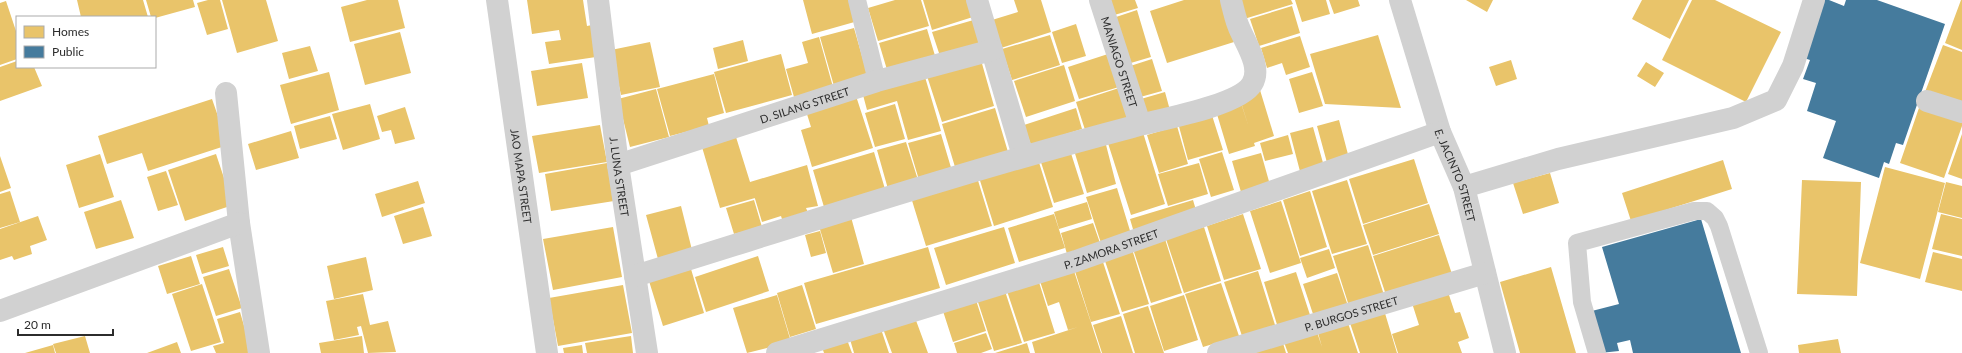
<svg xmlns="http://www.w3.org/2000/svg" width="1962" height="353" font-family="Lato,sans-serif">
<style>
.homes{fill:#e9c46a}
.public{fill:#457b9d}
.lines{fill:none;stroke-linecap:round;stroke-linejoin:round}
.service{stroke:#d1d1d1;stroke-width:18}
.minor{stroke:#d1d1d1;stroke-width:22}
.tertiary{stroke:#d1d1d1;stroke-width:22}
.labels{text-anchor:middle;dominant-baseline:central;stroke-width:4;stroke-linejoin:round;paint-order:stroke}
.street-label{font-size:11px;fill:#2c2c2c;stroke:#fff}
</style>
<rect width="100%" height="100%" fill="#fff"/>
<path class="homes" d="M77,0H143L148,17H81Z
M146,0H193L195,7L155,18L151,17Z
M208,0H220L228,29L207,35L197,3Z
M222,0H266L278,41L237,53Z
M367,0H398L405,28L350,42L341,7Z
M527,0H583L587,26L592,25L596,57L549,64L545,42L561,40L559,30L532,34Z
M803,0H852L858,21L812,34Z
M895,0H921L929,26L878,41L868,8Z
M923,0H971L976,16L932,30Z
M1014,0H1041L1051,32L1001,48L992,20L1018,12Z
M1106,0H1135L1138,8L1111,16Z
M1184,0H1221L1234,42L1167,63L1150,11Z
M1238,0H1291L1293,4L1244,19Z
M1295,0H1326L1330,14L1302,22Z
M1329,0H1358L1360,6L1334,14Z
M1466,0H1493L1487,12Z
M1642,0H1689L1670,39L1632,19Z
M1692,0H1715L1781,32L1746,102L1662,60Z
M1961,0H1962V50L1945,43Z
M6,1L17,34V59L0,65V3Z
M1292,6L1300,33L1259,46L1250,19Z
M1137,10L1151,57L1124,65L1110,19Z
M977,19L986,46L941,59L932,32Z
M1076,24L1086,56L1062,63L1052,32Z
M854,28L868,77L834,86L820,37Z
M927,29L936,59L888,73L879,43Z
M400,32L411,73L365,85L354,44Z
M1050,35L1060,65L1012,80L1002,49Z
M1378,35L1401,108L1325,104L1310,54Z
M1300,36L1310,67L1286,75L1282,63L1267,68L1261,48Z
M819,37L833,87L794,97L786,69L808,63L802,42Z
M743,40L748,61L718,69L713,48Z
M650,42L660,87L621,95L611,50Z
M1943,45L1962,52V106L1925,92Z
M310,46L318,71L289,79L282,53Z
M781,54L792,95L726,113L714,72Z
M1108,54L1119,87L1079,99L1068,67Z
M1152,59L1162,91L1133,99L1124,68Z
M981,60L994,106L942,122L927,76Z
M1511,60L1517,79L1496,86L1489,67Z
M17,61V67H34L42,86L0,101V67Z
M1646,62L1664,73L1655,87L1637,76Z
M582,63L588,98L537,106L531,71Z
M1064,65L1075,101L1026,117L1014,81Z
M329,72L339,110L291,124L280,85Z
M1312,72L1323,106L1299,113L1289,79Z
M714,74L724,113L707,118L709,126L670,136L657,89Z
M925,77L941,131L908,140L897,101L867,110L863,95Z
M1119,88L1130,122L1087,136L1076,102Z
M656,89L669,137L630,147L618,99Z
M1260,90L1274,136L1254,143L1255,146L1229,154L1216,111L1241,103L1249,128L1239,96Z
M1165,92L1171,114L1141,123L1134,101Z
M856,96L873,148L812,167L801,130L811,127L806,111Z
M212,99L228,145L148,171L142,153L107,164L98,136Z
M370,104L380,139L343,150L332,114Z
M895,104L905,139L875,147L865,113Z
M1920,105L1962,120V126L1944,178L1900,163Z
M405,107L415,139L395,144L391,130L382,132L377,116Z
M995,108L1008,152L955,167L942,124Z
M1076,108L1082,129L1031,145L1024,125Z
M1210,109L1223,150L1188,160L1177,119Z
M330,116L337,139L300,149L294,126Z
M1339,120L1350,162L1329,170L1317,126Z
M600,125L607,162L539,173L532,136Z
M1141,126L1165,204L1131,215L1106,137Z
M1177,126L1188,164L1159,173L1147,135Z
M1313,127L1325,170L1302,179L1290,133Z
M291,131L299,158L256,170L248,144Z
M941,134L952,171L919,180L908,143Z
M1962,134V179L1948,174Z
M1288,135L1293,154L1265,161L1260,143Z
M736,137L755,198L720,208L702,147Z
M1104,137L1116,184L1087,193L1073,147Z
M906,142L918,180L888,189L877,150Z
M1069,147L1084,194L1054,203L1039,156Z
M874,152L885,189L824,207L813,170Z
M1222,152L1234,190L1211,197L1199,159Z
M1261,153L1270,185L1241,192L1232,161Z
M100,154L114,197L79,208L66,165Z
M216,154L233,205L185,221L168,170Z
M0,156L11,188L0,192Z
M1037,156L1053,207L994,226L978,174Z
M1414,159L1428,203L1363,224L1349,179Z
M1723,160L1732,189L1631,221L1622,193Z
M607,163L614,201L551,211L545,174Z
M1199,163L1208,194L1168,206L1158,174Z
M807,165L818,206L806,208L809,215L783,222L781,216L762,222L750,182Z
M1885,167L1945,183L1920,279L1860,263Z
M166,171L178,205L158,211L147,177Z
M1550,173L1559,203L1523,214L1513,183Z
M976,174L992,226L926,246L910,194Z
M1347,180L1367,244L1332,254L1312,191Z
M1802,180L1861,182L1857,296L1797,294Z
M418,181L425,203L382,217L375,194Z
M1946,182L1962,186V218L1938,212Z
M1117,188L1131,234L1101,243L1086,197Z
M10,191L20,222L0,228V194Z
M1310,191L1327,247L1300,256L1283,200Z
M121,200L134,238L96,249L84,212Z
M754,200L762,227L734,234L726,208Z
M1193,200L1198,217L1135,236L1130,219Z
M1281,201L1301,263L1270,273L1250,211Z
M1087,202L1092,219L1059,229L1054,212Z
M1429,204L1439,234L1373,255L1363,225Z
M681,206L692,250L658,259L646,215Z
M423,207L432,236L403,244L394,216Z
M1054,214L1065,248L1019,262L1008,228Z
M1243,214L1261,269L1224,280L1207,226Z
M1941,214L1962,219V256L1932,249Z
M38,216L47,240L30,246L32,254L14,260L12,256L0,260V229Z
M851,217L864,264L833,273L819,226Z
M1093,223L1100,243L1067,254L1061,233Z
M613,227L622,277L553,290L543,239Z
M1004,227L1015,263L946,285L934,248Z
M1204,227L1221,281L1184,293L1166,239Z
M820,231L826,253L811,257L805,235Z
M1439,235L1452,274L1386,295L1373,256Z
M1165,239L1182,293L1151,303L1133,249Z
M1368,245L1384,295L1349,306L1333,256Z
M223,247L229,266L202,274L196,255Z
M928,247L940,288L816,324L804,283Z
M1132,249L1149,304L1122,312L1104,258Z
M1329,249L1335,268L1307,278L1300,258Z
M1933,252L1962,259V291L1925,282Z
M191,256L200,284L167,294L158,266Z
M758,256L769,291L706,312L695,277Z
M366,257L373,290L334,299L327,266Z
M1102,259L1120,314L1091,322L1074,268Z
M1551,267L1576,353H1520L1500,282Z
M1073,268L1101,353H1035L1032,342L1078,327L1068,330L1059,302L1048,306L1039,278Z
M229,269L242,308L216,316L203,277Z
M691,269L704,313L663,326L649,281Z
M1258,271L1275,325L1242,336L1224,282Z
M1296,272L1311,318L1278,328L1264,282Z
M1337,273L1348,306L1314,317L1303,284Z
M1038,279L1055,333L1024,342L1006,288Z
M1221,283L1239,336L1203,347L1185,294Z
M202,284L221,342L191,351L172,294Z
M623,285L632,333L558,346L549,298Z
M802,285L816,329L790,337L777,293Z
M1004,288L1022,343L994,351L976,296Z
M1448,292L1455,313L1460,312L1469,338L1458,342L1462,353H1398L1392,334L1419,325L1412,303Z
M363,294L370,325L388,321L396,352L368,353L361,326L357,327L359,335L334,340L326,301Z
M777,295L791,342L747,353L733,308Z
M1184,295L1198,340L1164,351L1150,306Z
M975,297L986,331L953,342L942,308Z
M1148,306L1164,353H1135L1123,314Z
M1384,310L1397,353H1360L1349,320Z
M240,312L252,353H216L213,346L224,343L217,319Z
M914,315L928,353H892L882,326Z
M1121,316L1133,353H1102L1093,325Z
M1346,317L1358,353H1288L1282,337L1315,326L1322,347L1316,326Z
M880,326L889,353H854L849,336Z
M986,333L992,349L981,353H957L954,343Z
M85,336L90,353H56L53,344Z
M362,336L364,353H321L319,343Z
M631,336L633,353H587L585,343Z
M846,337L852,353H824L821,344Z
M1838,339L1841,353H1799L1798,345Z
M1282,340L1286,353H1241Z
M177,342L181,353H147Z
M1027,343L1030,353H995Z
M53,345L55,353H25Z
M582,345L583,353H564L563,348Z"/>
<path class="public" d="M1818,0H1829L1844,6L1846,0H1877L1945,24L1903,145L1896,143L1889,164L1884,162L1879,178L1823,158L1836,121L1807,111L1816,83L1803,79L1810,60L1798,56Z
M1701,219L1741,353H1633L1630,340L1617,343L1619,351L1600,353L1588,312L1619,304L1602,247Z"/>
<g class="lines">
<path class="service" d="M857,0L877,81
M1597,353L1582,302L1577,243L1694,211H1707L1715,218L1719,226L1759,353"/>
<g class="minor">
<path id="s1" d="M598,0L618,165L647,353"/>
<path d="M977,0L1023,156"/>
<path id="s2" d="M1100,0L1140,124"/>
<path id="s3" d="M1400,0L1440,132L1464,187L1505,353"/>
<path d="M226,93L239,223L259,353"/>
<path d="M1927,101L1962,112"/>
<path id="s4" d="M618,165L877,81L992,50"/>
<path d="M1464,187L1558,159L1733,118L1776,100L1793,66L1814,0"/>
<path d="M635,276C800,225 964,171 1132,127C1157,120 1239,106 1252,84C1263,66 1244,42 1238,25C1235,17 1233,8 1231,0"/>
<path d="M0,311L239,223"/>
<path id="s5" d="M777,353L1076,261L1440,132"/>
<path id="s6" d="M1218,353L1485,273"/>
</g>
<path class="tertiary" id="s7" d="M497,0L547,353"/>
</g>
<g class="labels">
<g class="street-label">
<text stroke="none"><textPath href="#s2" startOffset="65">MANIAGO STREET</textPath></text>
<text stroke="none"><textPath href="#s4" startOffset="196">D. SILANG STREET</textPath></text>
<text stroke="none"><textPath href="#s7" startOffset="178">JAO MAPA STREET</textPath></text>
<text stroke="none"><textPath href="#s3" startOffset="184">E. JACINTO STREET</textPath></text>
<text stroke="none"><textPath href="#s1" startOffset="178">J. LUNA STREET</textPath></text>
<text stroke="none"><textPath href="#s5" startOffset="350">P. ZAMORA STREET</textPath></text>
<text stroke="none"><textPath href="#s6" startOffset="139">P. BURGOS STREET</textPath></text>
</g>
</g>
<rect x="16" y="16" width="140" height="52" fill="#ffffff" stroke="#ababab"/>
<rect x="24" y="26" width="20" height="12" fill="#e9c46a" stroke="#ababab"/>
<text x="52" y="36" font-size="12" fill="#2c2c2c">Homes</text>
<rect x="24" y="46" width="20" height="12" fill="#457b9d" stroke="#ababab"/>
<text x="52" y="56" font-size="12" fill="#2c2c2c">Public</text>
<path d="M18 329v6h95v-6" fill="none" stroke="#2c2c2c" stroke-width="2"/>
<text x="24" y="329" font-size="12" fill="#2c2c2c" stroke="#ffffff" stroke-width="3" paint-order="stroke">20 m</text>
</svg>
